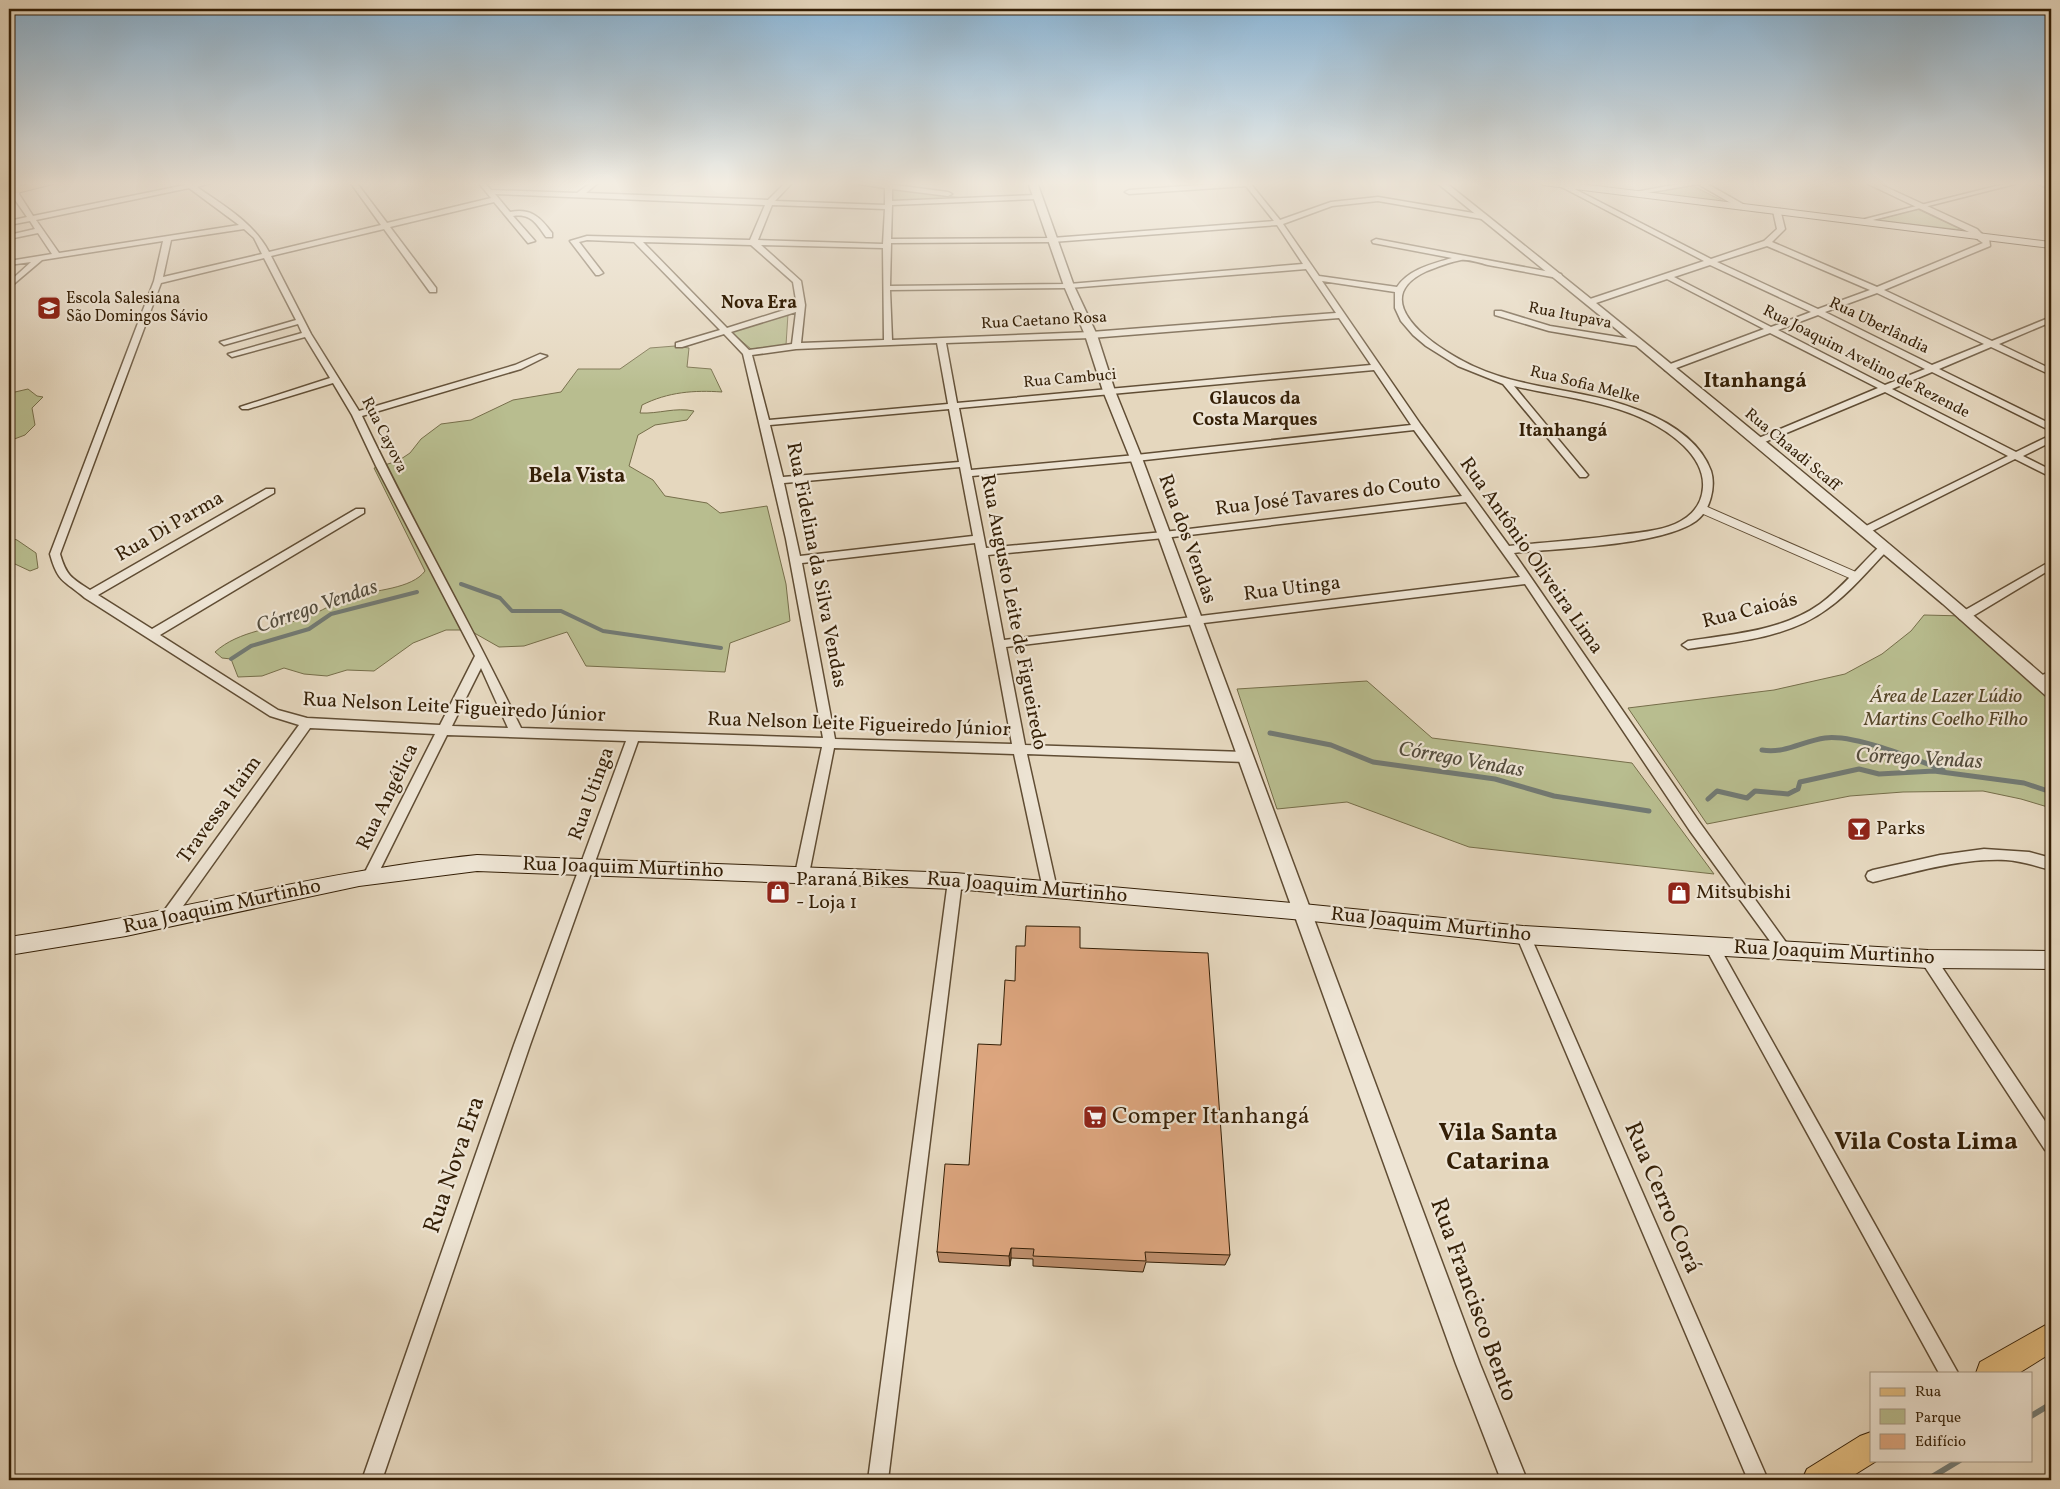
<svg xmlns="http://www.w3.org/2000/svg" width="2060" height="1489" font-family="Vollkorn,serif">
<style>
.green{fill:#b8bd8f;stroke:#766e4a}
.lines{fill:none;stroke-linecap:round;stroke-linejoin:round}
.stream-far2{stroke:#727a74;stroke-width:4}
.stream-far1{stroke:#727a74;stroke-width:5}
.stream{stroke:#727a74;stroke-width:6}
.pedestrian-casing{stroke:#604d34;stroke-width:10}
.minor-casing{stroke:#604d34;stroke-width:3}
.tertiary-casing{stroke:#604d34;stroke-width:3}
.secondary-casing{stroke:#341f06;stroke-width:2}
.primary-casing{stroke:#341f06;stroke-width:2}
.pedestrian{stroke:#eee5d5;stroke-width:8}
.minor{fill:#eee5d5;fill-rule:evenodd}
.tertiary{fill:#eee5d5;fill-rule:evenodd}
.secondary{fill:#eee5d5;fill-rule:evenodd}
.primary{fill:#e2bc7f;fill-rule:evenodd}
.wall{fill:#be8f6d;stroke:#341f06}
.shaded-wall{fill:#9b7459;stroke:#341f06}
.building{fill:#dda67f;stroke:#341f06}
.labels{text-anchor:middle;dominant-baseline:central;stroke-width:4.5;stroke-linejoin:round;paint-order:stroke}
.far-poi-label{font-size:16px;fill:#341f06;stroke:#eee5d5;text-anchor:start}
.far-street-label{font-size:16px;fill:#341f06;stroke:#eee5d5}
.far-neighbourhood-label{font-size:18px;font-weight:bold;fill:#341f06;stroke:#eee5d5}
.street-label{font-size:20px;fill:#341f06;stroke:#eee5d5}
.park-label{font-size:20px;font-style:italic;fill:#554628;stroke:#eee5d5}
.poi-label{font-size:20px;fill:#341f06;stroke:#eee5d5;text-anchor:start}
.far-district-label{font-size:21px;font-weight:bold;fill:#341f06;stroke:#eee5d5}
.water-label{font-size:21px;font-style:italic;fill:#534c3d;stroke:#eee5d5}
.near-poi-label{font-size:24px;fill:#341f06;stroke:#eee5d5;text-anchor:start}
.near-street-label{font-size:24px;fill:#341f06;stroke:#eee5d5}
.near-neighbourhood-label{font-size:25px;font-weight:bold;fill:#341f06;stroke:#eee5d5}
</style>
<rect width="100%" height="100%" fill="#e5d7be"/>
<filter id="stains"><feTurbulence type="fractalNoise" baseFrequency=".004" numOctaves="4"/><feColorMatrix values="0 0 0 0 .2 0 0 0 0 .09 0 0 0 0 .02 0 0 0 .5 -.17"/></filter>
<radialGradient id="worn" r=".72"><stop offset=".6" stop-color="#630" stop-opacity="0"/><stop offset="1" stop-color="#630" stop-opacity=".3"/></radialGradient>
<path class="green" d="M1689,184L1727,203L1654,193Z
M892,189L971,199L890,201Z
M1917,209L1962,230L1877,220Z
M788,314L786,345L751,349L731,332Z
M675,346L689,348L687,367L711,369L722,392C694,390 668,392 642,405L640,413C659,414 675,407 694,411L687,420L655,425L638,435L629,466L653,480L665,496L707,503L720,513L767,506L786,584L790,621L730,643L725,672L586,666L567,632L524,646L499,647L469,630H446L413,643L374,671L347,670L327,676L304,674L284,668L262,676L238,677L231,659L222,658L215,652C239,630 275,629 304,618C321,612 336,601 354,596C374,590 412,589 425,571L374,468L398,461L410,453L421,439L441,424L471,420L513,400L561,392L578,369H620L650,348Z
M9,388L15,392L28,389L37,396L43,397L32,408L35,425L25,435L9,441Z
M9,537L17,540L36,553L38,568L30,571L15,564L9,573Z
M1924,615L1964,616L2051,691V808L2021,799L1983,791L1903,792L1850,796L1707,824L1628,708L1774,690L1845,674L1882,654L1911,631Z
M1367,681L1432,738L1632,763L1714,874L1469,847L1347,802L1277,809L1237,689Z"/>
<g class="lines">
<path class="stream-far2" d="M461,584L500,598L512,611H561L603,631L721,648
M231,659L251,646L309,629L331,614L417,592"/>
<path class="stream-far1" d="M1270,733L1331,745L1373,762L1495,779L1554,796L1649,811
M1762,750C1785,754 1803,741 1825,738C1854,734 1915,759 1943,770
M1708,799L1717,791L1747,798L1755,791L1788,794L1798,789L1800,782L1859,769L1879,774L1934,771L2024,783L2051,792"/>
<path class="stream" d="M2031,1416L2051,1404
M1927,1480L1960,1460"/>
<g class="pedestrian-casing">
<path id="pedestrian" d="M1702,509L1855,576"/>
</g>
<g class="minor-casing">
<path id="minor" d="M14,182H21L19,194L33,216L185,185L182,182L192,184L214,182L197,187C224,206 253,222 269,252L381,225L350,182H356L387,223L491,198L478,182H484L491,190L577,193L592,182H599L586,193L768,200L786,182H793L775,201L885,205V188L859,184L856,182H872L948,192L952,194L948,196L892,189V201L1037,195L1041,197L1037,199L892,205L891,239L1052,238L1274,221L1246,186L1129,194L1125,192L1129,190L1243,182L1250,183L1280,220L1331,202L1378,197L1485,215L1486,217L1482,219L1378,201L1332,206L1283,224L1319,276L1397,287C1409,269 1432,264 1452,258L1373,243L1372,241L1376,239L1561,274L1562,276L1558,278C1535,274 1511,269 1488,265C1480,263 1469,259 1461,260C1450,262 1437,267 1427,271C1366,299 1431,344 1463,361C1518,391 1583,387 1641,411C1669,422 1700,441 1711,471C1716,487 1710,511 1696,521C1661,546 1558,548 1514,553L1700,823L1793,952L1791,956L1786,958L1781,956L1690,831L1525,584L1006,647L1025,745L1245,752L1249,754L1251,757L1249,760L1245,762L1027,754L1057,889L1055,893L1050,895L1045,893L1043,889L1014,754L834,748L809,874L807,878L802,880L797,878L795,874L822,747L638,741L530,1045L382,1480H362L514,1045L626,741L447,735L375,880L370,882L365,880L363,876L435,734L310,728L171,923L166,925L161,923L159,919L161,915L299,725L270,716L85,598C64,580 58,583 50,554L154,281L163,241L42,260L9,288V282L31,262L9,265V261L52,254L38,233L9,239V235L35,229L30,221L9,225V221L27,217L11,194ZM189,188L239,225L59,253L36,220ZM495,194L765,205L750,240L587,236L570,241L596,275H599L603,273L579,242L587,240L634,242L720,330L676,343V347H682L724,334L743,354L786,539L823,738L521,728C471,623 412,522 362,416L521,369L547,356L540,354L515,365L359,411L311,334L271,256L384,229L430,292H436V288L390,227L494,202L528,243L535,241L513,216C531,213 537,224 546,237H552V233C540,217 531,208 510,212ZM772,205L885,209L883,244L758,240ZM1277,225L1303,264L1069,284L890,286L891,243L1052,242ZM244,229L254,238L262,254L163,277L171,240ZM643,242L751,245L793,282L797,306L727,328ZM761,245L883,248L884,340L801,343L805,305L801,281ZM264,258L296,320L220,342L224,345L298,324L302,333L228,354L232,357L305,337L330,378L240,407L242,409H248L333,383L352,415L376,466L475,656L440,725L307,718L278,710L160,635L364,513V509H356L152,629L98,595L274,493V489H266L90,590C71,578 66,575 60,554L161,283ZM1306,269L1336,313L1091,332L892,340L890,290L1069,288ZM1322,281L1395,292V308L1401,321L1413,335L1426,346L1458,366L1503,384L1580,477H1586L1588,475L1514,386C1573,400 1639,403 1684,446C1695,457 1704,471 1703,487C1702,505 1691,517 1675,524C1658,531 1637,533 1619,535C1583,540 1546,542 1509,546L1421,425ZM796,312L792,344L749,350L731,332ZM1339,318L1371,365L957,403L946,343L1091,338ZM937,343L948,404L769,420L752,355L796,349ZM1374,370L1411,425L1136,455L971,470L959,408ZM949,409L959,462L783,477L770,425ZM1414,430L1462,496L1164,532L986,548L972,476L1136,461ZM960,467L973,536L800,556L784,483ZM1466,502L1520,577L1004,640L988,555L1164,538ZM975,543L1012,744L835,739L802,563ZM481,668L508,728L452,726Z
M1552,182H1561L1711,259L1764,241L1777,229L1773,211L1780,209L1785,229L1772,242L1877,287L1983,243L1976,238V234H1982L1989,238L1990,246L1884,290L1992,341L2051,317V322L1999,344L2051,369V375L1991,347L1939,369L2051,424V431L1932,372L1892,389L2016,452L2051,435V442L2023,456L2051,470V477L2015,459L1868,533H1860V529L2008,456L1885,392L1760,444H1754V440L1878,388L1770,333L1671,370H1665V366L1764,329L1667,279L1593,304H1587V300L1704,261ZM1767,246L1870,290L1818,309L1717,262ZM1710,265L1811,312L1771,327L1674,277ZM1877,293L1984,344L1932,365L1825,312ZM1818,315L1925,369L1885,385L1778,330Z
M1689,182H1704L1748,207L1741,209L1698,184L1634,195L1630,193Z
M2012,182H2023L1861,223L1857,221Z
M2033,182H2043L2051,185V189Z
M1495,311H1501L1550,326L1637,340L1641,343L1637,346L1549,331L1495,315Z
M1884,545L1889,548L1888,550C1868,570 1850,593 1827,609C1788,638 1735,642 1688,649L1682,645L1688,641C1733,634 1782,631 1820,604C1842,588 1860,565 1880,546Z
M2051,561V569L1968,619H1960L1958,616L1960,613Z
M2051,671V680L2040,685L2036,684L2034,681L2036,678Z
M1984,849L2029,852L2051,858V870C2036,866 2022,861 2006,860C1961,858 1916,872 1873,882L1868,880L1866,876L1868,872L1873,870L1940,855Z
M955,875L960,877L962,881L888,1480H868L948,881L950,877Z
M1523,929L1528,931L1530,935L1768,1480H1748L1516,935L1518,931Z
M1711,939L1716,941L1958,1373H1939L1706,949L1704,945L1706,941Z
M1928,953L1933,954L2051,1130V1152L2045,1150L1923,964L1921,959L1923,954Z"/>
</g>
<g class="tertiary-casing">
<path id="tertiary" d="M1028,182H1037L1074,286L1097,335L1115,391L1142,458L1480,1364L1527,1480H1501L1456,1364L1130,458L1103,391L1085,335L1064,286Z
M1436,182H1445C1650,345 1853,511 2051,682V697L2045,695L1943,604L1603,318Z
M1864,182H1875L1977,229L1984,236L1976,238L1971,233Z"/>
</g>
<g class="secondary-casing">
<path id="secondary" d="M1538,182H1564L2051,242V248L1543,185Z
M477,855L955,873L1303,904L1523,926L1928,950L2051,951V969L1928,968L1523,944L1303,920L955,889L477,871L359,886L126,936L9,955V937C166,915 319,871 477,855Z"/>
</g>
<g class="primary-casing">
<path id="primary" d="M37,182H55L53,184L9,195V189Z
M2051,1322V1353L2019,1373H1976L1980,1362Z
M1871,1432V1460H1878L1846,1480H1802L1807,1469L1860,1436Z"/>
</g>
<use href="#pedestrian" class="pedestrian"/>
<use href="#minor" class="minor"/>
<use href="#tertiary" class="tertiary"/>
<use href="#secondary" class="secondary"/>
<use href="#primary" class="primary"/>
</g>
<path class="wall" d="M1080,948L1230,1255L1225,1265L1146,1262L1143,1272L1033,1266V1259L1011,1258L1010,1266L939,1262L937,1252L969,1165L1001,1045L1015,981Z"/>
<path class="shaded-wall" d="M1011,1248V1258L1010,1266L1009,1256Z"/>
<path class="building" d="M1026,926L1080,927V948L1208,953L1230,1255L1145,1252L1146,1261L1033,1256L1034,1249L1011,1248L1009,1256L937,1252L945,1164L969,1165L978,1044L1001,1045L1005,980L1015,981L1016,946H1025Z"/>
<linearGradient id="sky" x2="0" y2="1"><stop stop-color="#89b5d7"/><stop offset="0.47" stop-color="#f3ede2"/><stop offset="1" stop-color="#f3ede2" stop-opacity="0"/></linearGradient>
<rect width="2060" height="390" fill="url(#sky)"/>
<defs>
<g id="school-square" transform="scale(1.25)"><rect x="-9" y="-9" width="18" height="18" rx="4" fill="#8f2418" stroke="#eee5d5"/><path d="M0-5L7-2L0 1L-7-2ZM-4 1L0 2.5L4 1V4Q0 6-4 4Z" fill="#fff"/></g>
<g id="bar-square" transform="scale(1.25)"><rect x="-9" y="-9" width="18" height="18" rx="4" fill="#8f2418" stroke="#eee5d5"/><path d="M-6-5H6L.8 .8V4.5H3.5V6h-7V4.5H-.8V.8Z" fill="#fff"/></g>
<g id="shop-square" transform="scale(1.25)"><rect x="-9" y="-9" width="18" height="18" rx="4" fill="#8f2418" stroke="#eee5d5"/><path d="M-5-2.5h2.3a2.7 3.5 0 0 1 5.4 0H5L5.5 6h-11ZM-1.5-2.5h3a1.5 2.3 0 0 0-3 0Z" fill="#fff"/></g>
<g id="supermarket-square" transform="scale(1.25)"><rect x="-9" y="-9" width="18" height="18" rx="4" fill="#8f2418" stroke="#eee5d5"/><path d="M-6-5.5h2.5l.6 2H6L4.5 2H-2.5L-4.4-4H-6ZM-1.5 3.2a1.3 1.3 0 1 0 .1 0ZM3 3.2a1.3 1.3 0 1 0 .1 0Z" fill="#fff"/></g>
</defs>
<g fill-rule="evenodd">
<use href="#school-square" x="49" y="308"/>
<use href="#bar-square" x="1859" y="829"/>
<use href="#shop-square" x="778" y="892"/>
<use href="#shop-square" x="1679" y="893"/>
<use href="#supermarket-square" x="1095" y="1117"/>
</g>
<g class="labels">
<g class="far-poi-label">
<text x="66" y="299">Escola Salesiana<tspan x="66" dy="18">São Domingos Sávio</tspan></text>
</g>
<g class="far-street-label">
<text transform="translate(1570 316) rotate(11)">Rua Itupava</text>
<text transform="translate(1044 321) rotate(-3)">Rua Caetano Rosa</text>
<text transform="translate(1879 326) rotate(26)">Rua Uberlândia</text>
<text transform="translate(1866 362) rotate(27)">Rua Joaquim Avelino de Rezende</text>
<text transform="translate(1070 379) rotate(-5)">Rua Cambuci</text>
<text transform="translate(1585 385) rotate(14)">Rua Sofia Melke</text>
<text transform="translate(384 435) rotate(63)">Rua Cayova</text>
<text transform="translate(1792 450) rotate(40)">Rua Chaadi Scaff</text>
</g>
<g class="far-neighbourhood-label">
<text x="759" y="303">Nova Era</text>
<text x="1255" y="399">Glaucos da<tspan x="1255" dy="21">Costa Marques</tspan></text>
<text x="1563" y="431">Itanhangá</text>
</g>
<g class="street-label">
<text transform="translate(1328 496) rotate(-7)">Rua José Tavares do Couto</text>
<text transform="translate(170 527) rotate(-30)">Rua Di Parma</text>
<text transform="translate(1187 539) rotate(70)">Rua dos Vendas</text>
<text transform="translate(1531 556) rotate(55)">Rua Antônio Oliveira Lima</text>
<text transform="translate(816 565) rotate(79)">Rua Fidelina da Silva Vendas</text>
<text transform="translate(1292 589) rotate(-7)">Rua Utinga</text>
<text transform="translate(1750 611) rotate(-14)">Rua Caioás</text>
<text transform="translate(1013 612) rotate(79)">Rua Augusto Leite de Figueiredo</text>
<text transform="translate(454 708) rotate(3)">Rua Nelson Leite Figueiredo Júnior</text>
<text transform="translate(859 725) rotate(2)">Rua Nelson Leite Figueiredo Júnior</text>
<text transform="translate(592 794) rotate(-70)">Rua Utinga</text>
<text transform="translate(388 797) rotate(-64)">Rua Angélica</text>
<text transform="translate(220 810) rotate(-54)">Travessa Itaim</text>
<text transform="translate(623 868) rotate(2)">Rua Joaquim Murtinho</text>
<text transform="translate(1027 888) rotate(5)">Rua Joaquim Murtinho</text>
<text transform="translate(222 907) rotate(-12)">Rua Joaquim Murtinho</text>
<text transform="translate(1431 925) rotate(6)">Rua Joaquim Murtinho</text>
<text transform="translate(1834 953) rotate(3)">Rua Joaquim Murtinho</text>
</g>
<g class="park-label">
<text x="1946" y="697">Área de Lazer Lúdio<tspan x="1946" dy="23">Martins Coelho Filho</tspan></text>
</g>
<g class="poi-label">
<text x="1876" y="829">Parks</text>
<text x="796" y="880">Paraná Bikes<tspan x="796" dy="23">- Loja 1</tspan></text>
<text x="1696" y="893">Mitsubishi</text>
</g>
<g class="far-district-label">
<text x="1755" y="381">Itanhangá</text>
<text x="577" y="476">Bela Vista</text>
</g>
<g class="water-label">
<text transform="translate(317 607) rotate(-19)">Córrego Vendas</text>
<text transform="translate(1919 759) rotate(3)">Córrego Vendas</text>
<text transform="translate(1461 760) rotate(10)">Córrego Vendas</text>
</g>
<g class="near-poi-label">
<text x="1112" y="1117">Comper Itanhangá</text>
</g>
<g class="near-street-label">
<text transform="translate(455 1165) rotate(-71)">Rua Nova Era</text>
<text transform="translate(1662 1198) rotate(67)">Rua Cerro Corá</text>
<text transform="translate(1473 1300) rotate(70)">Rua Francisco Bento</text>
</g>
<g class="near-neighbourhood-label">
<text x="1498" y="1133">Vila Santa<tspan x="1498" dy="29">Catarina</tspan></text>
<text x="1926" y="1142">Vila Costa Lima</text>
</g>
</g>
<rect width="2060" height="1489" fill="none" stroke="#e5d7be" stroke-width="30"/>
<rect x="10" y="10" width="2040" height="1469" fill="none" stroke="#341f06" stroke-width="2.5"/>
<rect x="15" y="15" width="2030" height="1459" fill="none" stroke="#341f06"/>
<rect x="1870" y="1372" width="162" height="90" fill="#eee5d5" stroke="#a49682"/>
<rect x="1880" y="1388" width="25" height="8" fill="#e2bc7f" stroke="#a49682"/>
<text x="1915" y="1396" font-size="15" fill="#341f06">Rua</text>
<rect x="1880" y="1409" width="25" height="15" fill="#b8bd8f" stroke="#a49682"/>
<text x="1915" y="1422" font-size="15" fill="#341f06">Parque</text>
<rect x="1880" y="1434" width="25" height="15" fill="#dda67f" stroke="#a49682"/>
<text x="1915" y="1446" font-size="15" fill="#341f06">Edifício</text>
<rect width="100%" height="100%" filter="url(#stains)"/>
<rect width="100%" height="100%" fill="url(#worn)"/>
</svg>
